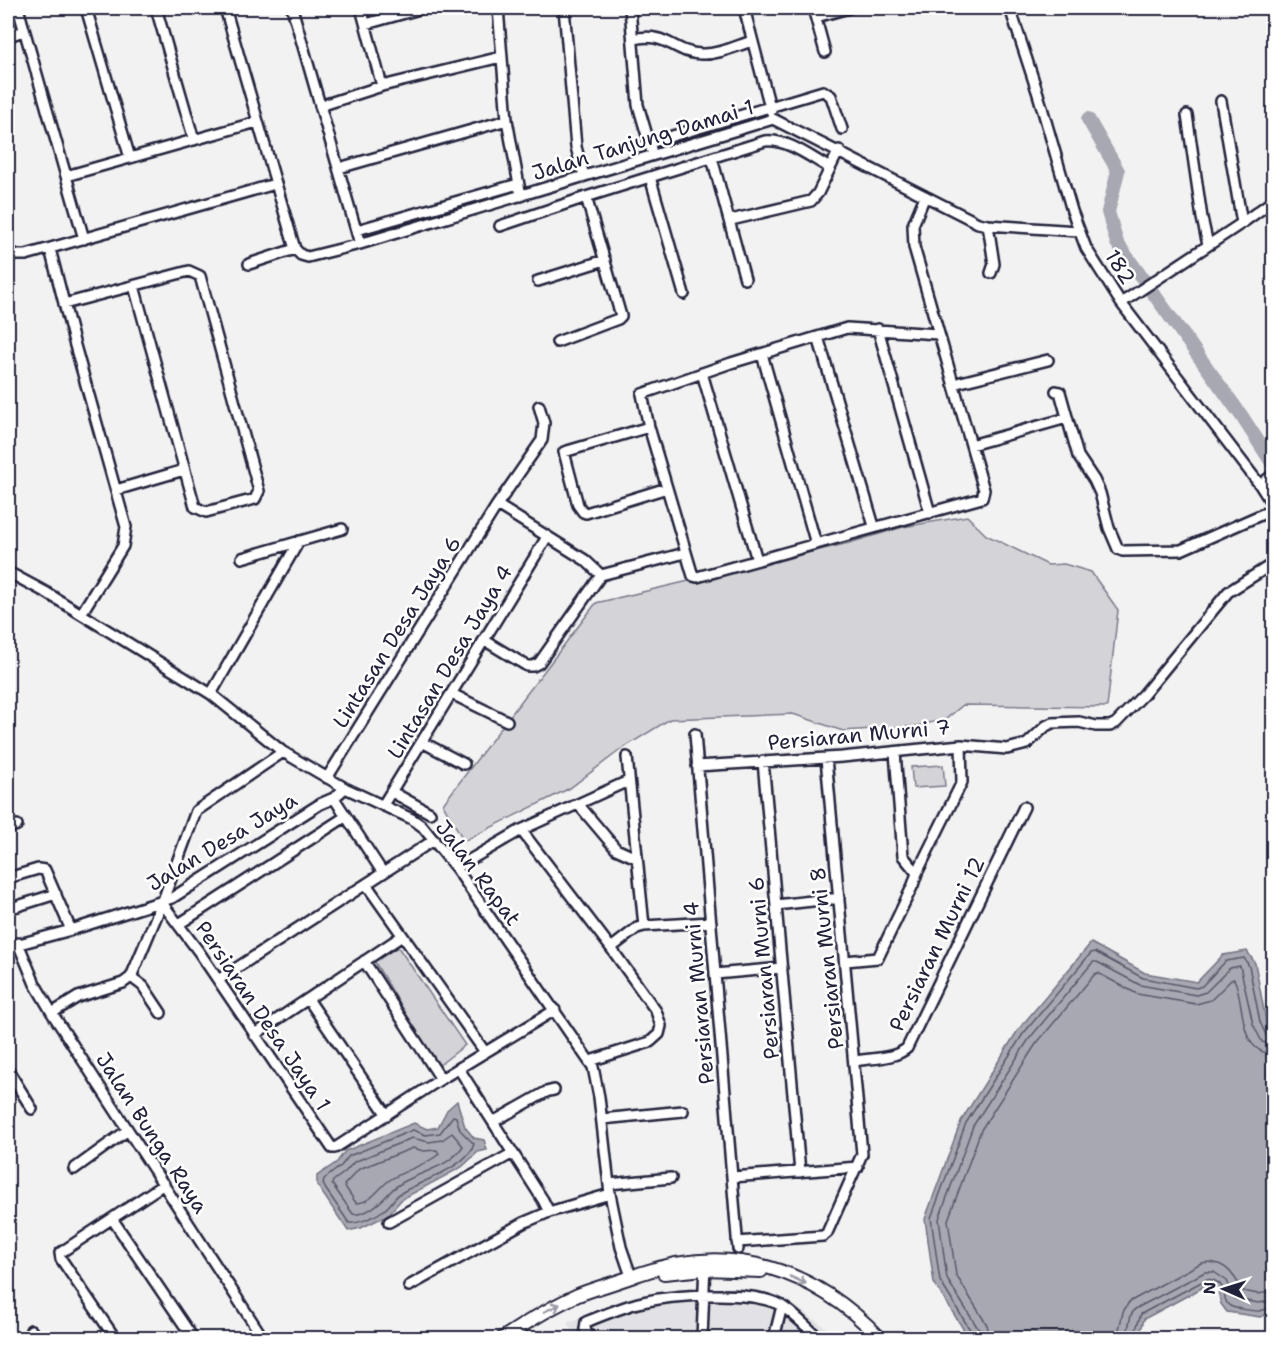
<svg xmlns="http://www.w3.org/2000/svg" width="1281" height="1346" font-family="'Shantell Sans',sans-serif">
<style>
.built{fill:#e2e2e6}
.green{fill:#d3d3d8;stroke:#7a7a8a;stroke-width:1.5}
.water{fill:#a8a8b2;stroke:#727282;stroke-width:1.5}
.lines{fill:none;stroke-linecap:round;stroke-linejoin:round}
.shore{stroke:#58586b;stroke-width:1.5}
.stream{stroke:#727282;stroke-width:2}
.river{stroke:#a8a8b2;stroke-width:14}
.minor-casing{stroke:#22223b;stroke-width:14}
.major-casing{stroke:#22223b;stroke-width:16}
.minor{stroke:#fff;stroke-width:9}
.major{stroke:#fff;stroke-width:12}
.oneway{stroke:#9c9ca7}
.labels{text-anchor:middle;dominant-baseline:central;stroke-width:5;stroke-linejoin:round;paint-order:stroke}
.street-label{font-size:21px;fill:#22223b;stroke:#fff}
</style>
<rect width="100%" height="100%" fill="#f2f2f3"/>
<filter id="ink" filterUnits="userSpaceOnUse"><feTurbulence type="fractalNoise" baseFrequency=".0167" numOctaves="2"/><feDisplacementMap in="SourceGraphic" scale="12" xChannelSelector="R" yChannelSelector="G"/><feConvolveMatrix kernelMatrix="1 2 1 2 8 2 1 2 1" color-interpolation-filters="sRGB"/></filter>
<g filter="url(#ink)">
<path class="built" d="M718,1288L786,1299L840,1338H576L567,1323L633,1298Z"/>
<path class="green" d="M967,516L986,535L1048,565L1064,564L1091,572L1118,610L1107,707L963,705L946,719L916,726L843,731L793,714L670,719L623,748L570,788L464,841L443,804L596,603L849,543L903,527Z
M943,765L945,786L913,788L911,767Z
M398,947L465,1045L438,1066L374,961Z"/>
<path class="water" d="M1091,943L1145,973L1197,982L1223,955L1247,951L1255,963L1266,1021L1273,1038V1312L1260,1317L1227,1312L1221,1304L1218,1291L1209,1284L1144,1319L1139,1338H969L934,1283L925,1219L961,1121L1018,1030Z
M457,1101L465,1127L474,1138L484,1140L487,1150L478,1152L462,1167L402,1199L388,1215L361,1228L348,1231L317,1185V1176L337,1162L345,1151L414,1123L427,1129L438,1127L447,1110Z"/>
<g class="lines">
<path class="shore" d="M453,1116L456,1117L460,1130L474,1144C469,1166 419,1182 401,1193C394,1197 391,1205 384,1210C376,1216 359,1224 349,1223L325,1188L323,1183L324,1179L341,1166L349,1156L413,1130L426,1135L440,1133Z
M452,1133L463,1146C448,1171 410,1172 391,1191C382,1201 367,1216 353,1214L332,1184L333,1181L345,1172L354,1162L412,1138L429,1142L442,1140Z
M413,1148L424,1151L437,1150L439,1154C424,1167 402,1170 387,1182C377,1191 370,1203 356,1203L344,1185L359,1169Z
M973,1338L972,1333L940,1281L931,1218L966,1123L1023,1034L1091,953L1095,952L1143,978L1196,988L1202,986L1226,961L1244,958L1249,966L1260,1022L1266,1035L1274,1038
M981,1338L979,1330L947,1279L939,1219L973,1126L1029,1039L1093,962H1097L1140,985L1196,995L1206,992L1230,968L1240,966L1253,1024L1262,1042L1274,1045
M990,1338L987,1325L956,1275L948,1220L981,1130L1036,1044L1095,974L1098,973L1137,994L1196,1004L1211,1000L1231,980L1234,979C1246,1002 1236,1053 1274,1054
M1117,1338L1123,1312L1129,1302L1201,1263C1224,1258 1234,1275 1243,1291L1258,1294L1274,1291
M1126,1338L1131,1315L1135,1309L1205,1272H1214L1227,1281L1235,1299L1259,1303L1274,1300
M1133,1338L1141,1314L1207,1279C1230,1281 1220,1300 1230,1306C1236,1309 1253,1311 1259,1311C1264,1310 1269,1308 1274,1307"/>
<path class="stream" d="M1270,1029L1274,1027"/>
<path class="river" d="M1088,119L1118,171L1108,212L1117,243L1241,415L1274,466"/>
<g class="minor-casing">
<path id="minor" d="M18,8L84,239
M86,8L130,158
M156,8L194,140
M225,8L295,249
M292,8L360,244
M361,8L382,86
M498,8L507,120L521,196
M564,8L576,147L584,176
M630,8L638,105L651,149
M744,8L771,111
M813,8L825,52
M1010,8L1038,94L1072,211L1086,248L1121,303L1260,485L1274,507
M816,17L849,8
M366,24L423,8
M8,36L24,31
M633,39C667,31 673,53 701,54C717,55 736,46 752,41
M1221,101L1242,223
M320,106L382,86L501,57
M1187,115L1202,218L1208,245
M649,143L823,91L831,96L842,129
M712,158L745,279
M339,168L507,120
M66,176L257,122
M650,177L684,294
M925,196L913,225L914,247L984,490L982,498L697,577L693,576L649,427L642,394L731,363L847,328L938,334
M731,220L811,201L818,193L839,150
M988,225L994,264L991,273
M500,226L586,197
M357,230L518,184
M50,249L74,342L126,527L123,546L81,614
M295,249L301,255L308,257L360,244L773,119L978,223L988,225L1078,231
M8,251L17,255H26L275,184
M249,264L295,249
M538,281L605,260
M1121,303L1242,223L1274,200
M64,304L189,271L200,276L259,491L255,499L206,512L195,507L134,286
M878,329L930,513
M818,337L874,526
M557,342L618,319L621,316L586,197L765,141C788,139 810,157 830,168
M762,354L816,544
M702,373L757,560
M953,384L1048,360
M1056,391L1060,392L1078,456L1094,480L1100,493L1109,528L1118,549L1123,551L1181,550L1274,509
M649,427L564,452L578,505L583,512L586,513L667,488
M971,445L1067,418
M1260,485L1274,474
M116,490L184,470
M497,505L585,560L601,575
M242,558L342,529
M8,572L47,593L211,694L283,752L345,788L412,819L422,826L456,868L593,1067L599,1097L610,1194L621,1247L631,1276
M601,575L685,553
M484,640L527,666H533L539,663L601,575
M211,694L299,541
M452,694L507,721
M695,734L738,1249
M422,742L464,764
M627,757L644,926
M763,761L800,1172
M697,766L842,757L961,745L1007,749L1027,744L1046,726L1052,723L1079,722L1096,726H1110L1116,723L1144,694L1228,592L1274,563
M327,778L497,505L542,440L544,423L539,406
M392,792L430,813
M334,798L383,873
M578,804L616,849L636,858
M383,805L547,537
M8,828L17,825
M521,830L611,948L656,1011L661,1026L659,1034L650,1042L590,1061
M456,868L521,830L628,781
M917,873L962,782L961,745
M8,878L38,869L45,870L71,930
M366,884L485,1052
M162,903L199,952L332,1148H335L441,1079L555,1010
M776,905L839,898
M8,909L56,894
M179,924L345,817
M18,943L35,984L52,1013L263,1338
M8,947L71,930L172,898L320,804L334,798L345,788
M611,948L637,928L644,926L711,922
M364,961L441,1079
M845,961L878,958L913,885L917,873L903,856L895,752
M715,974L782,968
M131,977L143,986L161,1013
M218,980L434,840
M308,999L387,1115
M52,1013L78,997L123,983L131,977L162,903L196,811L283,752
M254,1035L402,936
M855,1061C871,1058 895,1059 907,1048L1024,807
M459,1069L543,1200L549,1212
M8,1070L32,1109
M602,1119L683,1111
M493,1122L546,1092L554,1090
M74,1169L128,1130
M732,1177L858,1167
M609,1184L671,1178
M113,1220L193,1338
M389,1222L513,1153
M737,1242L823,1236L827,1233L862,1154L826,758
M409,1286L523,1223L549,1212L610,1194
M31,1330L36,1338
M115,1338L61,1259L60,1253L164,1184
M589,1338L585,1329L586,1322C603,1315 620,1308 638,1303C671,1295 751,1289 780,1305C794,1313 807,1328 819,1338
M702,1338L705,1263
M774,1338L782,1306"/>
</g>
<g class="major-casing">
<path id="major" d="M664,1273L704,1269L761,1271
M503,1338C527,1322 551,1307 578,1295C598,1287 619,1282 639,1274C731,1241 814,1269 880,1338"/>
</g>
<use href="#minor" class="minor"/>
<use href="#major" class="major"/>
</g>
<defs><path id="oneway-shaft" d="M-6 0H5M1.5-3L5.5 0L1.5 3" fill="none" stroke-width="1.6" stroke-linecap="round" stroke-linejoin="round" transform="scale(1.5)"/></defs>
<g class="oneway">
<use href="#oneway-shaft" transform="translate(798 1280) rotate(24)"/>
<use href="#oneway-shaft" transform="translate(552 1308) rotate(-26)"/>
</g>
</g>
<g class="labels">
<g class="street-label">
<text transform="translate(643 140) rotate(-17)">Jalan Tanjung Damai 1</text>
<text transform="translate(1120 267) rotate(58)">182</text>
<text transform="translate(397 632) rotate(-58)">Lintasan Desa Jaya 6</text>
<text transform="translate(450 662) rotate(-59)">Lintasan Desa Jaya 4</text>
<text transform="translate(859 735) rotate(-5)">Persiaran Murni 7</text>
<text transform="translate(222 842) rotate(-31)">Jalan Desa Jaya</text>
<text transform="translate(478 873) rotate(53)">Jalan Rapat</text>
<text transform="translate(937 944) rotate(-64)">Persiaran Murni 12</text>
<text transform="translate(827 958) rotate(-96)">Persiaran Murni 8</text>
<text transform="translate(764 968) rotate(-95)">Persiaran Murni 6</text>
<text transform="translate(699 993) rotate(-95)">Persiaran Murni 4</text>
<text transform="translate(263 1016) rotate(56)">Persiaran Desa Jaya 1</text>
<text transform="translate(152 1133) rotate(57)">Jalan Bunga Raya</text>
</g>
</g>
<rect width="1281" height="1346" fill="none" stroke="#fff" stroke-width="30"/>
<rect x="15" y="15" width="1251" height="1316" fill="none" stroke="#22223b" stroke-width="2" filter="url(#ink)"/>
<g transform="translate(1224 1289) rotate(273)" stroke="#ffffff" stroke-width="4.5" paint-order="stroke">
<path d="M0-4.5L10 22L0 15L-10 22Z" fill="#22223b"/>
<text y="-9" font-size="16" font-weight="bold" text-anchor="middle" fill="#22223b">N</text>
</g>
</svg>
